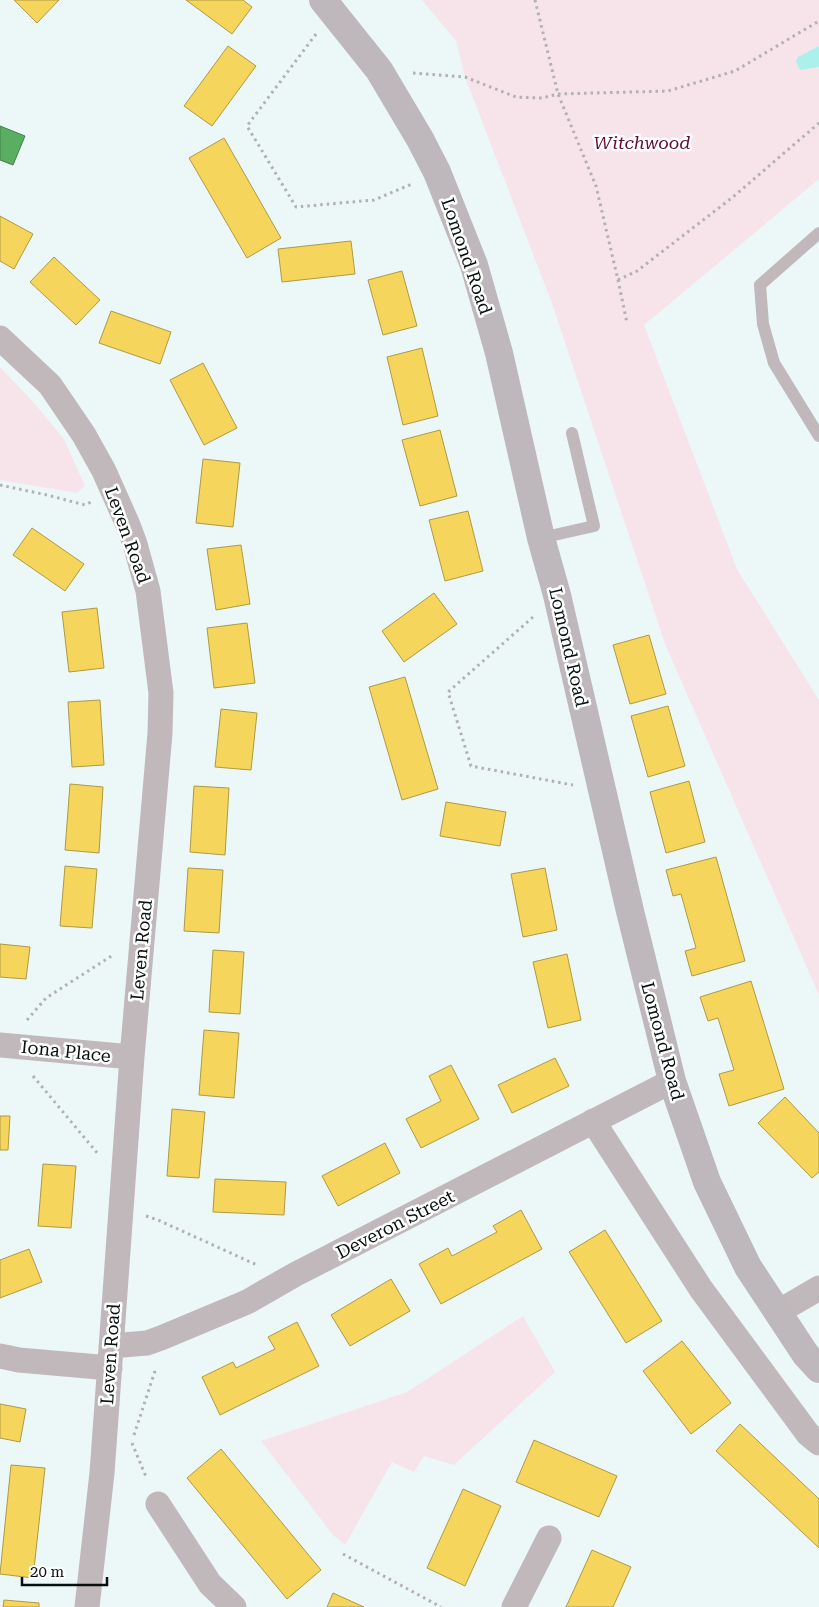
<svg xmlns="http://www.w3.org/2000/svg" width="819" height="1607" font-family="'Roboto Serif',serif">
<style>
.green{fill:#f6e4ea}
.water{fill:#a9f1ea}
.homes{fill:#f6d55c;stroke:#ae9a45}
.public{fill:#5aae61;stroke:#417f48}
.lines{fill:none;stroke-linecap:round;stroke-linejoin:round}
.path{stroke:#b2b0b1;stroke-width:3;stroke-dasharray:2.5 4;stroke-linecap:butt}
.lane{stroke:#c1b8bc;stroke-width:12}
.street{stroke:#c1b8bc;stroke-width:25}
.secondary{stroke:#beb7bb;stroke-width:28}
.labels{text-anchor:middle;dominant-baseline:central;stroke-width:5;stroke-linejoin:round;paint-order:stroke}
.park-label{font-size:18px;font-style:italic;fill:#630b36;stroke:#fff}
.street-label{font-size:18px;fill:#07100f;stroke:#fff}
</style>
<rect width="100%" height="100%" fill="#ecf8f7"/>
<path class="green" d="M422,0H819V46L799,57L800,70L819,67V179L644,325L737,569L819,700V995L665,644L553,306L465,77L456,41Z
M0,367L34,403L64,439L85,486L77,493L0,480Z
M523,1316L555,1372L454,1465L424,1456L414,1472L392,1462L345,1545L333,1535L261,1441L407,1392Z"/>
<path class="water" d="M819,46V67L800,70L796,61L798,57Z"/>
<path class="homes" d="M14,0H59L37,23Z
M186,0H243L252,7L232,34Z
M228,46L256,66L212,126L184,106Z
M224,138L281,238L247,258L189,158Z
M0,216L33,234L14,269L0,261Z
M351,241L355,274L282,282L278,249Z
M54,257L100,300L76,325L30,282Z
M402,271L417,326L383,335L368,280Z
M111,311L171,332L160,364L99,343Z
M422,348L438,416L403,425L387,357Z
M203,363L237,428L204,445L170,380Z
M440,430L457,496L420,506L402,440Z
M203,459L240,463L233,527L196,523Z
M468,511L483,571L445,581L429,520Z
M32,528L84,564L65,591L13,555Z
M241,545L250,604L216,610L207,549Z
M434,593L457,624L404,662L382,631Z
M97,608L104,668L69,672L62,612Z
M247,623L255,683L214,688L207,628Z
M649,635L666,694L630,704L613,645Z
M405,677L438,789L402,800L369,687Z
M100,700L104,765L72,767L68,702Z
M668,706L685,766L648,777L631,716Z
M221,709L257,713L251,770L215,767Z
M689,781L705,842L666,853L650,792Z
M70,784L103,787L99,853L65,850Z
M194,786L229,788L225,855L190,852Z
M446,802L506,812L500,846L440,836Z
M716,857L745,961L692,976L685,951L696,948L681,894L673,896L666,870Z
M65,866L97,869L92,928L60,926Z
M188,868L223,870L219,933L184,931Z
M545,868L557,930L523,937L511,874Z
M0,944L30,947L26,979L0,977Z
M213,950L244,952L240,1014L209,1012Z
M567,954L581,1020L548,1028L533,962Z
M751,981L784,1089L729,1106L719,1074L734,1070L718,1018L708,1021L700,997Z
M204,1030L239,1033L234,1098L199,1095Z
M555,1058L569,1086L512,1113L498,1085Z
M451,1065L479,1119L421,1148L406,1119L441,1101L429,1076Z
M785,1097L819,1133V1172L812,1178L758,1123Z
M172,1109L205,1112L199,1178L167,1176Z
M0,1116H10L8,1150H0Z
M385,1143L400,1173L338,1206L322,1176Z
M43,1164L76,1166L71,1228L38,1226Z
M215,1179L286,1182L284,1215L213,1212Z
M521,1210L542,1249L441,1304L419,1264L448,1248L452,1256L497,1232L493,1226Z
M605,1230L662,1321L626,1343L569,1252Z
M29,1249L42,1282L0,1298V1260Z
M391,1279L410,1311L350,1346L331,1315Z
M297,1322L319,1366L220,1415L202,1377L233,1362L236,1368L275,1349L268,1337Z
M682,1341L731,1403L691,1434L643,1371Z
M0,1404L26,1409L20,1442L0,1438Z
M740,1424L819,1499V1548L716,1451Z
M534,1440L617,1476L599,1517L516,1482Z
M221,1449L321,1570L287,1599L187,1478Z
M11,1465L45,1468L33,1578L0,1574Z
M463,1489L501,1506L465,1586L427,1568Z
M592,1550L631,1567L613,1607H566Z
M333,1593L364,1607H327Z
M4,1600L39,1603V1607H3Z"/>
<path class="public" d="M0,126L25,136L13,165L0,160Z"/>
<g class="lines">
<path class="path" d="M535,0L558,94L596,186L618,280L627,323
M316,34L247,126L296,207L374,200L412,184
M413,73L465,77L516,97L542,98L558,94L668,91L735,71L819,21
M618,280L637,271L733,197L819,123
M0,485L47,495L85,505L91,502
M533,617L448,692L471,766L573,785
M27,1020L46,998L113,955
M33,1076L98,1154
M146,1216L158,1220L257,1265
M134,1435L156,1368
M132,1443L147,1479
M343,1554L441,1607"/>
<path class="lane" d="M819,233L760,285L763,324L774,363L819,436
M541,538L594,526L572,433"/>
<path class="street" d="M0,338L50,385L84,435L104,471L128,525L135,544L148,591L161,693L160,733L132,1057L102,1473L87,1607
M0,1045L132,1057
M593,1121L701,1289L808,1434L819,1443
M778,1312L819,1288
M111,1346L147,1343L161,1338L247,1302L296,1274L672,1081
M0,1356L19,1360L110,1368
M158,1504L210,1584L234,1607
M514,1607L549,1538"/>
<path class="secondary" d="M323,0L379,70L420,139L437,172L474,265L499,353L541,538L557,595L630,911L672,1081L707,1182L748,1267L806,1355L819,1369"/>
</g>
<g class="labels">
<g class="park-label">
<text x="642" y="142">Witchwood</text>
</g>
<g class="street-label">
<text transform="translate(467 256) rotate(71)">Lomond Road</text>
<text transform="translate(128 535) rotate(70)">Leven Road</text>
<text transform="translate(569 647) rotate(77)">Lomond Road</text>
<text transform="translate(141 950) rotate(-85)">Leven Road</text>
<text transform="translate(663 1041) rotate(75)">Lomond Road</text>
<text transform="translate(66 1051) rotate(6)">Iona Place</text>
<text transform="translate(395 1224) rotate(-27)">Deveron Street</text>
<text transform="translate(110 1354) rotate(-86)">Leven Road</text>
</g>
</g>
<path d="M22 1577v8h85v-8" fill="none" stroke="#07100f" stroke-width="2.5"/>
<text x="30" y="1577" font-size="15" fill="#07100f" stroke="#ffffff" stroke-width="4" paint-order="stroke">20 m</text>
</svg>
